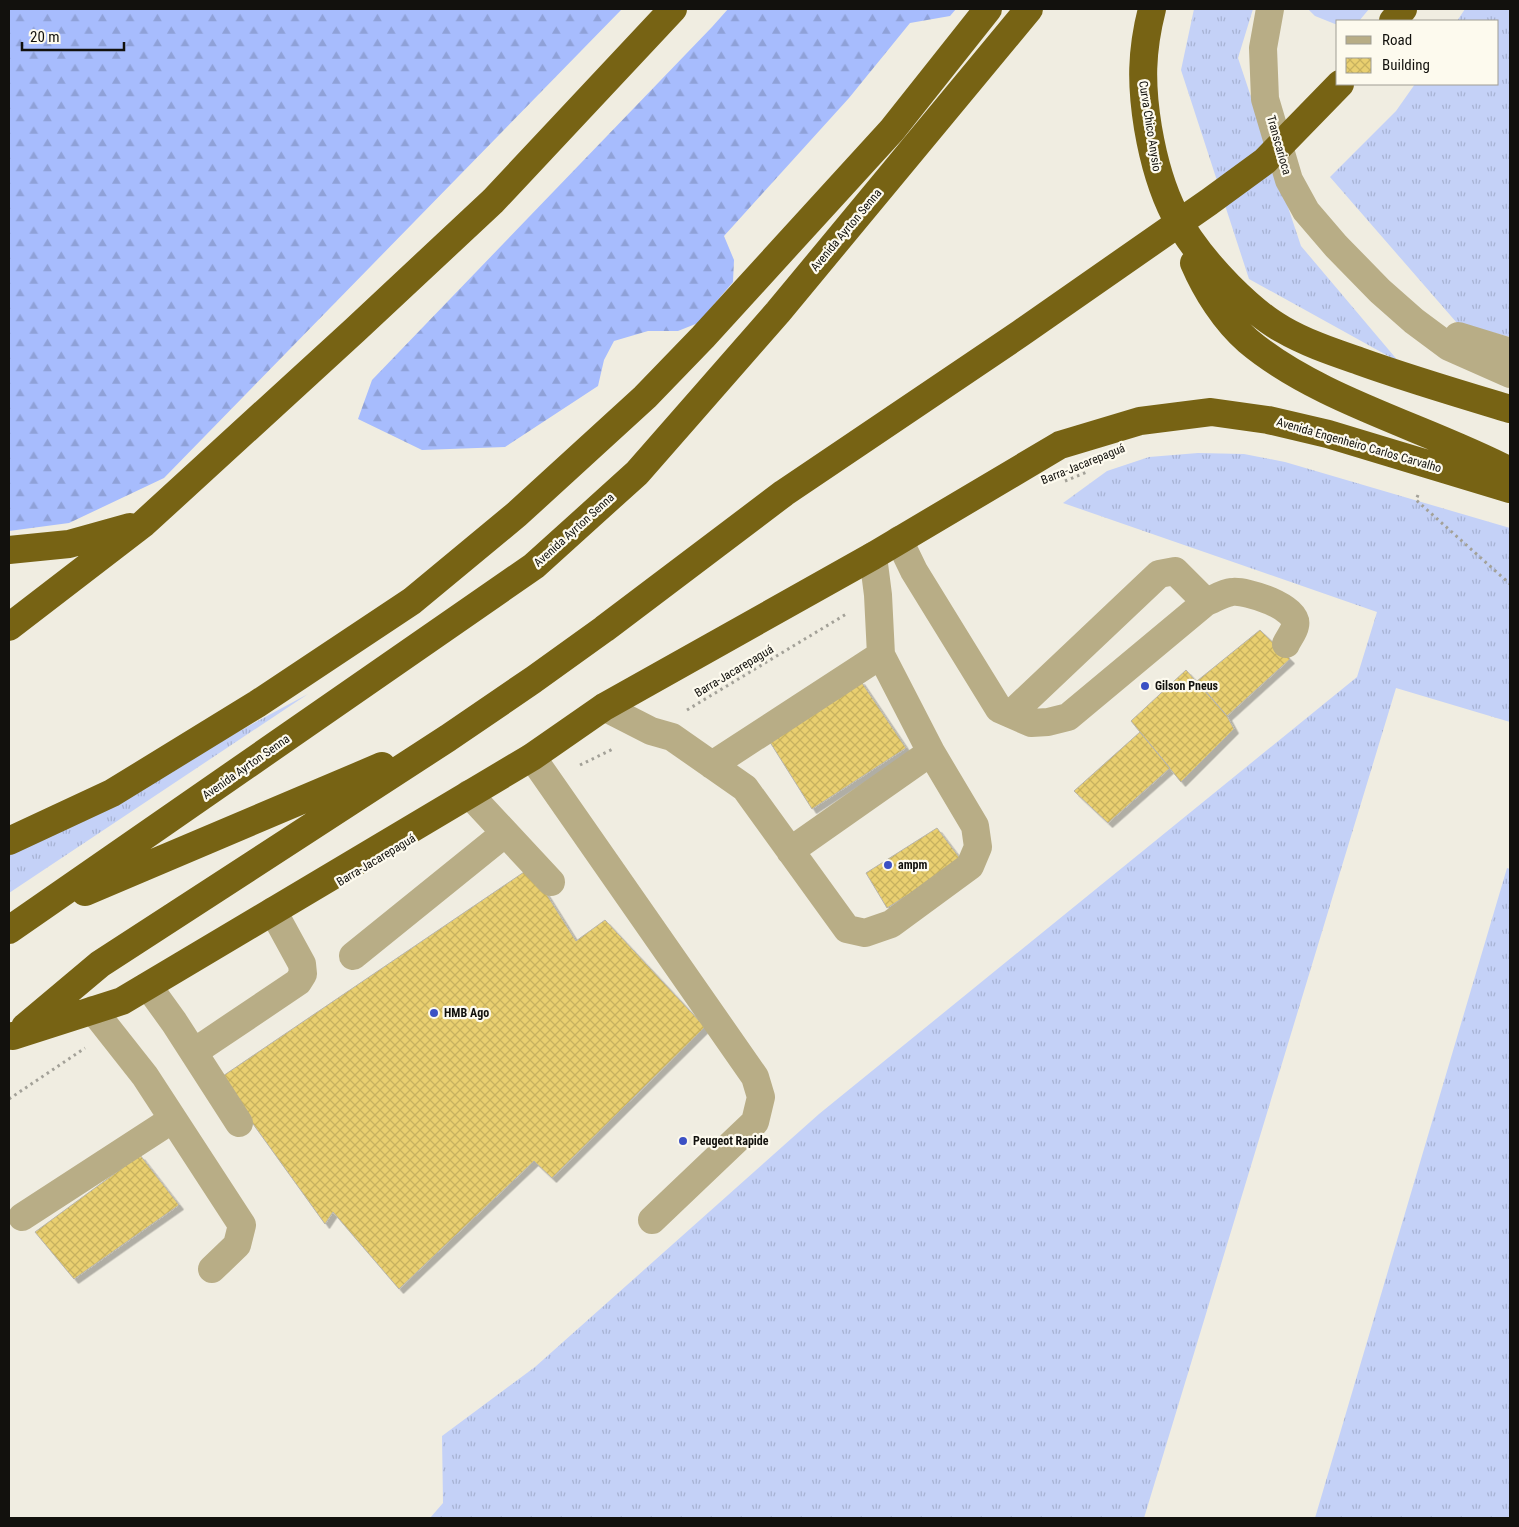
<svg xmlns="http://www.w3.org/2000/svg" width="1519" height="1527" font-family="'Roboto Condensed',sans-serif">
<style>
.grass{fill:url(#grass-tufts)}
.forest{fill:url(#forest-firs)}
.green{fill:#c4d1f7}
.building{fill:url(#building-cross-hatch);stroke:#b8b4a9;filter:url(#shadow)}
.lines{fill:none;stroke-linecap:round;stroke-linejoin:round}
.path{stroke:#a3a198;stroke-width:3;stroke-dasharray:2.5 4;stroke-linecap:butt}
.minor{stroke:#b8ad86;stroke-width:28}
.highway{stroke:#776314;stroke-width:28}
.poi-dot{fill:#3c51c4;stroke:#fdfaee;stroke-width:2}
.labels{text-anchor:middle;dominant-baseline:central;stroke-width:4.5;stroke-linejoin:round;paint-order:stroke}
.street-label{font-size:12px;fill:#12110d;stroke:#fdfaee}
.poi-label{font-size:12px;font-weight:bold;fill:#12110d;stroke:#fdfaee;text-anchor:start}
</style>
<defs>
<pattern id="grass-tufts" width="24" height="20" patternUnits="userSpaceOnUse" patternTransform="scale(1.25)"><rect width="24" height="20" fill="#c4d1f7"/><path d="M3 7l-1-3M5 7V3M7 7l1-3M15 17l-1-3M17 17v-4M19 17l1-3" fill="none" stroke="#a7b2d3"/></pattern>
<pattern id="forest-firs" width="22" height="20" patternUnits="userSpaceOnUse" patternTransform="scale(1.25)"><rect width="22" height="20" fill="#a7bcfd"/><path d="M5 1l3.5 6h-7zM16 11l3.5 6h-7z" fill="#8fa1d8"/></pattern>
<pattern id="building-cross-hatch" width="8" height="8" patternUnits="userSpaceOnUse" patternTransform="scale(1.25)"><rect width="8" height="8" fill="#e9cf6f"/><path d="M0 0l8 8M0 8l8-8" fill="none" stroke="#c7b15f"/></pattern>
<filter id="shadow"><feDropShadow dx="4.5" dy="4.5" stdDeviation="0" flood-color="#0004"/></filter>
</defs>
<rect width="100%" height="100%" fill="#f0ede1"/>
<path class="grass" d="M1194,9H1253L1238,58L1301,246L1399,362L1249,279L1181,70Z
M1465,9H1510V337L1457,323L1330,177L1396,111L1415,84H1498V21H1457Z
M1198,453L1244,454L1285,462L1510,528V722L1396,688L1144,1518H430L443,1503L442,1436L535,1367L819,1114L1357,677L1377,612L1063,503L1107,471L1149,457Z
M308,694L9,893V855Z
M1507,868L1510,869V1518H1315Z"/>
<path class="forest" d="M9,9H622L164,478L69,523L9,531Z
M728,9H956L950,16L910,23L849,98L724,236L734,260L733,282L698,323L678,331H648L614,341L604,360L598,386L505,447L422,450L358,419L372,380L712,27Z"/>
<path class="green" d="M1308,9H1369L1359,21H1338V24H1335L1315,16Z"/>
<path class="building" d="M1260,630L1290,659L1227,716L1197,681Z
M1186,670L1227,716L1234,729L1181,782L1131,721Z
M860,680L906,748L812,809L768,739Z
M1140,732L1170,768L1108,823L1074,791Z
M937,828L962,861L887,908L866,873Z
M530,868L576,941L605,920L705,1027L552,1178L534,1161L399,1289L333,1212L325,1224L220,1078Z
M140,1155L179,1205L74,1279L35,1232Z"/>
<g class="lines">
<path class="path" d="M1065,481L1087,472
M1418,495L1416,500L1510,584
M687,710L848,613
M580,765L615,748
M9,1099L85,1048"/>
<path class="minor" d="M1270,9L1263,48L1265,99L1289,180L1306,211L1336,246L1380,291L1414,321L1449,347L1510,374
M1458,336L1510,352
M899,540L914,571L999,709L1031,723L1048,722L1068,717L1206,602C1214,599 1223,593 1232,592C1246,590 1300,607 1295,626C1294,632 1288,639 1286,644
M604,707L651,731L672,737L745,788L847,929L865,933L891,924L970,866L978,847L975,826L931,752L881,655L878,595L873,556
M1011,714L1159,574L1175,571L1206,602
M532,757L755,1077L761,1097L755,1122L652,1220
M712,765L881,655
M469,794L551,882
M790,851L931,752
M353,956L504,834
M148,986L174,1022L239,1123
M93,1010L145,1076L242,1225L237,1245L212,1269
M194,1052L298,982L303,974L302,964L273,911
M22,1217L173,1119"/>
<path class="highway" d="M1152,9C1141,52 1141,85 1148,128C1160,198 1180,236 1229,286C1245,302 1262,318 1282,329C1306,343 1333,352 1359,361C1409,379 1460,394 1510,409
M1393,21L1403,9
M1194,263C1206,291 1225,321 1248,341C1318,400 1428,428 1510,471
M9,550L69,544L130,527
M9,627L143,524L355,330L493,201L673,9
M9,841L112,793L257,704L412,601L517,514L645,397L703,337L892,130L988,9
M85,892L382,766
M9,930L534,566L637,473L778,312L1029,9
M25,1027L100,964L448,738L533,680L604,629L784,493L1021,333L1209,202L1265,161L1340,84
M13,1036L122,1001L532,757L604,707L873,556L1060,445L1140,421L1211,412L1268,420L1328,434L1510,489"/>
</g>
<g class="poi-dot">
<circle cx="1145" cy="686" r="5"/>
<circle cx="888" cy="865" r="5"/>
<circle cx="434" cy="1013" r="5"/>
<circle cx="683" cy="1141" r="5"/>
</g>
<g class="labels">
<g class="street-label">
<text transform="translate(1150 126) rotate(81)">Curva Chico Anysio</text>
<text transform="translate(1279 145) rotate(74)">Transcarioca</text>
<text transform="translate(846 230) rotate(-50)">Avenida Ayrton Senna</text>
<text transform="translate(1359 445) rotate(16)">Avenida Engenheiro Carlos Carvalho</text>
<text transform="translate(1083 464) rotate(-22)">Barra-Jacarepaguá</text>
<text transform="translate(574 530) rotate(-42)">Avenida Ayrton Senna</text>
<text transform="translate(734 671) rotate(-31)">Barra-Jacarepaguá</text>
<text transform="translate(246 767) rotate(-35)">Avenida Ayrton Senna</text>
<text transform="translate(376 860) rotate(-31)">Barra-Jacarepaguá</text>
</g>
<g class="poi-label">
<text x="1155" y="686">Gilson Pneus</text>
<text x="898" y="865">ampm</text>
<text x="444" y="1013">HMB Ago</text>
<text x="693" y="1141">Peugeot Rapide</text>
</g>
</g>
<rect width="1519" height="1527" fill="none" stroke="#12110d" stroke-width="20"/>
<rect x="1336" y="20" width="162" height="65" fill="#fdfaee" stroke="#9f9d94"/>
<rect x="1346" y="36" width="25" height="8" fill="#b8ad86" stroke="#9f9d94"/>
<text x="1382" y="45" font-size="15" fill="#12110d">Road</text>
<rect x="1346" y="58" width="25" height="15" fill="url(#building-cross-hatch)" stroke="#9f9d94"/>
<text x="1382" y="70" font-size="15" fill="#12110d">Building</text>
<path d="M22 42v8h102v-8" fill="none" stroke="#12110d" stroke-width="2.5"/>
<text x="30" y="42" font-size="15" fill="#12110d" stroke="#fdfaee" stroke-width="4" paint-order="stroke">20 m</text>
</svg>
